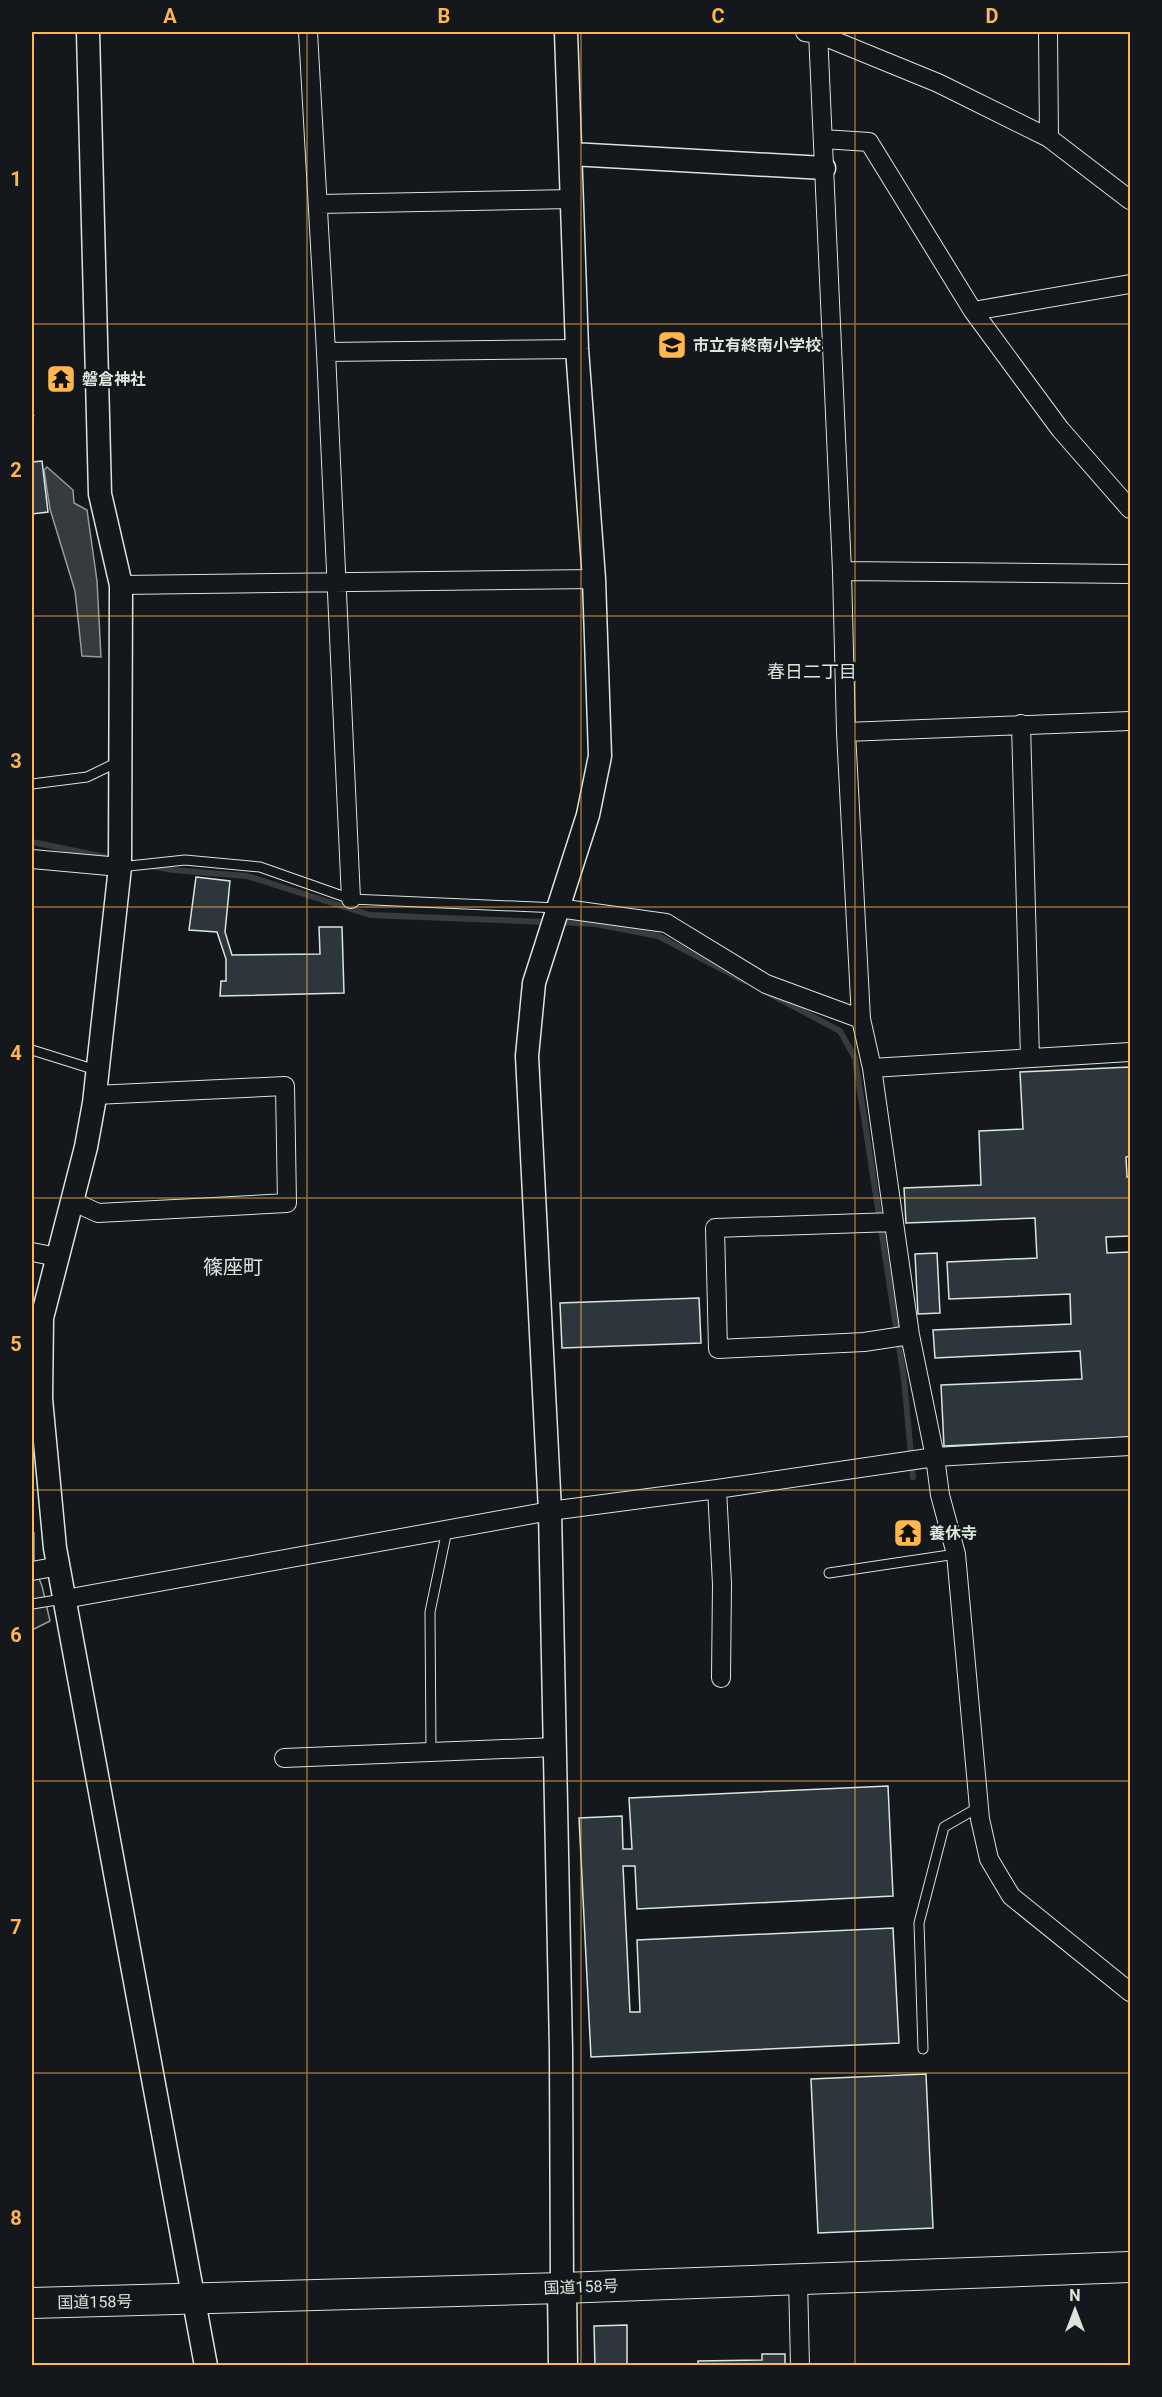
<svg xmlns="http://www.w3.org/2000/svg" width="1162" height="2397" font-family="Roboto,'Noto Sans JP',sans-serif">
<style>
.green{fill:#202428;stroke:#939e99;stroke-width:1.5}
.water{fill:#363b3e;stroke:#939e99;stroke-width:1.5}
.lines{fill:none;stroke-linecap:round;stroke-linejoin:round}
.stream{stroke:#363b3e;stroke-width:6}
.building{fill:#2c363c;stroke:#d8e6dc;stroke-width:1.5}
.service-casing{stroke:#d8e6dc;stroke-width:11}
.minor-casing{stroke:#d8e6dc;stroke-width:20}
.tertiary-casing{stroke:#d8e6dc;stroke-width:25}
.primary-casing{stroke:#d8e6dc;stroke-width:31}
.trunk-casing{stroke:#d8e6dc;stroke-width:32}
.path{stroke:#9da8a2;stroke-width:4;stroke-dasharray:4.5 3;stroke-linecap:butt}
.service{stroke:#14181c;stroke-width:9}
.minor{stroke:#14181c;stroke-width:18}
.tertiary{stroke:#14181c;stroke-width:22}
.primary{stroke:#14181c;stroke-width:28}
.trunk{stroke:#14181c;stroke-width:30}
.grid{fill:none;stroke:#ffb74d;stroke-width:1.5;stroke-opacity:0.55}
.labels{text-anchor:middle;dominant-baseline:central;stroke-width:4.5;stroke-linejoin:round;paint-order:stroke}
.poi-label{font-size:16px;font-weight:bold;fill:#d8e6dc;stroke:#14181c;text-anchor:start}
.street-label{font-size:16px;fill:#d8e6dc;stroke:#14181c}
.neighbourhood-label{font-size:18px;fill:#d8e6dc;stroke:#14181c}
.quarter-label{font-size:20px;fill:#d8e6dc;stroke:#14181c}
.neatline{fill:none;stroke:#ffb74d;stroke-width:2}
.grid-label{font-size:20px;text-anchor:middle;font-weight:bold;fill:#ffb74d}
</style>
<rect width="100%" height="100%" fill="#14181c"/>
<path class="green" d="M32,1531L34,1533V1566L42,1586L50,1621L32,1630Z"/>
<path class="water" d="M47,467L73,490L74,503L87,510L97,581L101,657L82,656L75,591L50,509L44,470Z"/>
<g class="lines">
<path class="stream" d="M32,842L105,857
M150,866L173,870L247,876L370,915L548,922
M558,922L596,924L658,936L745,981
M770,994L840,1031L855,1058L904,1379L913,1477"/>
</g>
<path class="building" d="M42,461L48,512L32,514V462Z
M196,877L230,881L225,932L232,955L320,954L319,927H342L344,993L220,996L221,981H226V959L217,932L189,930Z
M1130,1067V1156L1126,1157L1127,1177H1130V1236L1106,1237L1107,1253L1130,1252V1437L944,1446L941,1385L1082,1379L1080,1351L935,1358L933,1330L1071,1324L1070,1294L949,1299L947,1262L1037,1258L1035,1218L906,1223L904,1188L981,1185L979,1131L1023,1129L1020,1072Z
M937,1253L940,1313L918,1314L915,1254Z
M699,1298L701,1343L562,1348L560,1303Z
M888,1786L893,1896L637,1909L635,1866H623L630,2012H640L637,1940L893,1928L899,2043L591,2057L579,1818L622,1816L623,1849H632L629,1798Z
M926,2074L933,2228L818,2233L811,2079Z
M627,2325V2366H595L594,2326Z
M762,2354H785V2366H698V2361L762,2360Z"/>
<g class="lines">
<g class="service-casing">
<path id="service" d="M32,784L87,777L118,762
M120,867L185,860L260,867L351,899L558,908
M32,1050L96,1070
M829,1573L956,1554
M32,1604L63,1599
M431,1752L430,1612L447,1530
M923,2049L919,1923L944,1827L979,1807"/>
</g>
<g class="minor-casing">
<path id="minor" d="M308,32L326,352L351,899
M805,32L818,34L938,83L1049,138L1130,200
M818,32L842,571L846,732L861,1019L872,1068L910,1335L935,1457L940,1495L956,1554L980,1819L989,1859L1011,1896L1130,1992
M1048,32L1049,138
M823,139L869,142L973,311L1060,429L1130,509
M319,204L572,199
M973,311L1130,284
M326,352L577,349
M842,571L1130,574
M121,585L594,579
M1021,724L1030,1058
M846,732L1130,721
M32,859L120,867
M558,908L666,923L766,984L861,1019
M872,1068L1130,1052
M72,1201L98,1213L287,1203L285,1086L95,1095
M894,1222L715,1228L718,1349L864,1342L910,1335
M32,1252L57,1257
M717,1489L722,1584L721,1678
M32,1571L59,1566
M65,1599L550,1511L717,1489L935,1457L1130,1446
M284,1758L555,1747
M798,2279L800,2366"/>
</g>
<g class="tertiary-casing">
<path id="tertiary" d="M88,32L100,494L121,585L120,867L94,1103L86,1147L42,1318L41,1399L55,1548L206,2366
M571,154L824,168
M562,2288L561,2050L550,1511L527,1056L534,983L588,815L600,756L594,579L577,349L566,32"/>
</g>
<g class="primary-casing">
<path id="primary" d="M562,2288L563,2366"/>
</g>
<g class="trunk-casing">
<path id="trunk" d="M32,2303L562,2288L1130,2267"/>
</g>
<path class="path" d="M32,415L33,417"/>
<use href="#service" class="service"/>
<use href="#minor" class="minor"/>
<use href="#tertiary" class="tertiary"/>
<use href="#primary" class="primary"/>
<use href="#trunk" class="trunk"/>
</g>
<path class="grid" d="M307,32V2366M581,32V2366M855,32V2366M32,324H1130M32,616H1130M32,907H1130M32,1198H1130M32,1490H1130M32,1781H1130M32,2073H1130"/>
<defs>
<g id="school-square" transform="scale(1.5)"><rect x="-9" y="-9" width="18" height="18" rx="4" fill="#ffb74d" stroke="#14181c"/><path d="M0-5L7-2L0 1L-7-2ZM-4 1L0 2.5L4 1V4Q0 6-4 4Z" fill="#111"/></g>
<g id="temple-square" transform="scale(1.5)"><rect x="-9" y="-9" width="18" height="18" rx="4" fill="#ffb74d" stroke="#14181c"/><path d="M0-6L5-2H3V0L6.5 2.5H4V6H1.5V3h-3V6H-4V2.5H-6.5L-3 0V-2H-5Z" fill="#111"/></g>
</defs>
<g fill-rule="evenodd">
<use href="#school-square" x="672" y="345"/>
<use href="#temple-square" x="61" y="379"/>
<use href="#temple-square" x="908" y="1533"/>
</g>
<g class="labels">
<g class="poi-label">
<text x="693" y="345">市立有終南小学校</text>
<text x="82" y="379">磐倉神社</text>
<text x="929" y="1533">養休寺</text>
</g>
<g class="street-label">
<text transform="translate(581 2287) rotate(-2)">国道158号</text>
<text transform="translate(95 2302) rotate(-1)">国道158号</text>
</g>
<g class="neighbourhood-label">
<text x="812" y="671">春日二丁目</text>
</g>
<g class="quarter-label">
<text x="233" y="1267">篠座町</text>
</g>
</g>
<rect width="1162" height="2397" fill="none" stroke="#14181c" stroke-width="66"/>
<g transform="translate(1075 2310)" stroke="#14181c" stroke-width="4.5" paint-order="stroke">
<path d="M0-4.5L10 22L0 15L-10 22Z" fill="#d8e6dc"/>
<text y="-9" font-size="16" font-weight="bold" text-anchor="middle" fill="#d8e6dc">N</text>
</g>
<rect x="33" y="33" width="1096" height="2331" class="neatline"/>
<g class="grid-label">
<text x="170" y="23">A</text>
<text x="444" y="23">B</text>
<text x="718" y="23">C</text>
<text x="992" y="23">D</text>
<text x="16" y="186">1</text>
<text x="16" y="477">2</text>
<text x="16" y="768">3</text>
<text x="16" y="1060">4</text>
<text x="16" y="1351">5</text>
<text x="16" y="1642">6</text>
<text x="16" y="1934">7</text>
<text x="16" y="2225">8</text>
</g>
</svg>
